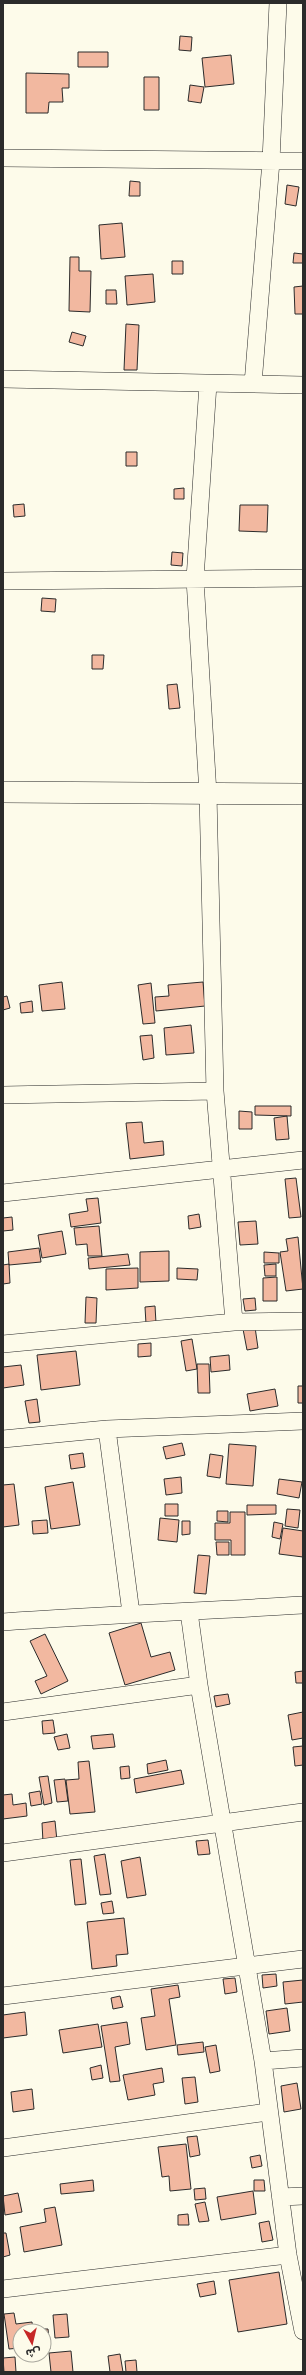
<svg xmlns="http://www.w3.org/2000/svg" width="306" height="2375" font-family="'Sofia Sans Condensed','Noto Sans Arabic',sans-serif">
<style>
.building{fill:#f2b8a0;stroke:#2b2b2b}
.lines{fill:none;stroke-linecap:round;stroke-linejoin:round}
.minor-casing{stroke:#2b2b2b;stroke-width:18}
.tertiary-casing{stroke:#2b2b2b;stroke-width:22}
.minor{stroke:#fdfbea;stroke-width:17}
.tertiary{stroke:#fdfbea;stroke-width:21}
</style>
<rect width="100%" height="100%" fill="#fdfbea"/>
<path class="building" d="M180,36L192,37L191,51L179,50Z
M78,52H108V67H78Z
M231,55L234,84L205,87L202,58Z
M26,73L69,74V88H62L63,102H49L48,113H26Z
M144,77H159V110H144Z
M190,85L204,87L201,103L188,101Z
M130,181L140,182V196H129Z
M287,185L299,187L296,206L285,204Z
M122,223L125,257L101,259L99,225Z
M294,253L303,254V263H293Z
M70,257H79V271H91L90,312L69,311Z
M172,261H183V274H172Z
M153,274L155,302L127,305L125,276Z
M303,286V314H295L294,287Z
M106,290H116L117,304H106Z
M126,324L139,325L137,370H124Z
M72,332L86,336L83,346L69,342Z
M126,452H137V466H126Z
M184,488V499H174V489Z
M24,504L25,516L14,517L13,505Z
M240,505H268L267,532L239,531Z
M172,552L183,553L182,566L171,565Z
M42,598L56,599L55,612L41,611Z
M92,655H104L103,669H92Z
M177,684L180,708L169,709L167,685Z
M62,982L65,1009L42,1011L39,985Z
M203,982L205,1006L156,1011L155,997L169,996L168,985Z
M151,983L155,1023L143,1024L138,985Z
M7,996L10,1008L3,1010V997Z
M32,1001L33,1012L21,1013L20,1003Z
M191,1025L194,1053L166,1055L164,1028Z
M152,1035L154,1058L143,1060L140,1036Z
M255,1106H291V1116L255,1115Z
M239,1111L252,1112V1129H239Z
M287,1116L289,1139L276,1140L274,1118Z
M142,1122L144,1143L163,1141L164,1155L130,1159L126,1123Z
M296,1178L301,1217L289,1218L285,1179Z
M98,1198L101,1223L71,1227L69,1214L88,1211L86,1199Z
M199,1214L201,1227L189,1229L188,1216Z
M12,1217L13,1230L3,1231V1218Z
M256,1221L258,1244L240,1245L238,1222Z
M99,1226L102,1256H88L87,1244L76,1245L74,1228Z
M62,1231L66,1254L42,1258L38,1235Z
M298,1237L303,1289L286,1291L280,1252L288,1251L286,1239Z
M39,1248L41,1262L9,1265L8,1252Z
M169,1251V1281L140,1282V1252Z
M264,1252L279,1253V1263H264Z
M128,1254L130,1265L89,1269L88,1258Z
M9,1264L10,1283L3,1284V1265Z
M276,1264V1276H265L264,1265Z
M138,1268V1288L106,1290V1269Z
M177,1268L198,1269L197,1280L177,1279Z
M277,1277V1301H263V1278Z
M86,1297L97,1298L96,1323H85Z
M255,1298L256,1310L245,1311L243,1299Z
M155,1306L156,1323L146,1324L145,1307Z
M255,1327L258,1348L247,1350L243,1329Z
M192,1339L197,1369L186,1371L181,1341Z
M151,1343V1356L138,1357V1344Z
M76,1351L80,1385L41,1390L37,1355Z
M229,1355L230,1370L211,1372L210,1357Z
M197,1364H209L210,1393H198Z
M21,1365L24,1385L3,1388V1367Z
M298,1386H303V1403H298Z
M275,1389L278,1406L250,1411L247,1394Z
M37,1399L40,1422L29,1423L25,1401Z
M182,1443L185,1455L166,1459L163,1447Z
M229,1444L256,1446L253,1486L226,1484Z
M83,1453L85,1467L71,1469L69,1455Z
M210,1454L223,1456L220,1478L207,1476Z
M181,1477L182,1493L166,1495L164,1479Z
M279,1479L302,1482L299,1498L277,1494Z
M73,1482L80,1525L51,1529L45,1487Z
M14,1484L19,1525L3,1527V1485Z
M165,1504H178V1516H165Z
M247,1505H276V1514L247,1515Z
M287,1509L300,1510L298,1528L285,1526Z
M217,1511H228V1522L217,1521Z
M230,1512H245V1555H231V1540H215V1523H230Z
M160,1518L179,1520L177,1542L158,1540Z
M47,1520L48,1533L33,1534L32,1521Z
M182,1521H190V1534L182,1535Z
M274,1522L283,1524L280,1539L272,1537Z
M283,1528L303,1531V1557L279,1554Z
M216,1542H229V1555H217Z
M198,1555L210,1556L206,1594L194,1593Z
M141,1623L151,1657L170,1652L175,1670L125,1685L109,1633Z
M45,1634L68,1681L41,1694L35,1681L47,1676L30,1641Z
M303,1671V1683H296L295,1672Z
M228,1694L230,1704L216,1707L214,1696Z
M303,1712V1738L292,1740L288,1715Z
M53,1720L55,1733L43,1734L42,1721Z
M67,1734L70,1748L58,1750L54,1737Z
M113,1734L115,1747L93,1749L91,1736Z
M303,1746V1765L295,1766L293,1747Z
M166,1760L168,1770L148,1774L147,1764Z
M89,1761L95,1812L70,1814L66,1780L79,1779L78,1762Z
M129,1766L130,1778L121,1779L120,1767Z
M181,1770L184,1784L136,1793L134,1779Z
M48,1776L52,1803L44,1805L39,1777Z
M65,1779L68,1801L57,1802L54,1780Z
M40,1791L42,1804L31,1806L29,1793Z
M12,1794L13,1805L26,1803L27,1816L3,1819V1795Z
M55,1821L57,1841L43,1842L42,1823Z
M208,1840L210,1854L198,1855L196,1841Z
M105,1854L111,1894L100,1895L94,1856Z
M140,1857L146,1895L127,1898L121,1861Z
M81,1859L86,1904L75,1905L70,1860Z
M112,1901L114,1913L103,1914L101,1903Z
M124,1918L128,1954L116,1955L117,1966L92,1969L87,1922Z
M276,1974L277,1986L263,1988L262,1975Z
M235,1978L237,1992L225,1994L223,1979Z
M303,1980V2002L285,2004L283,1982Z
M178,1985L180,1997L169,1999L176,2045L146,2050L141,2018L155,2016L151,1989Z
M120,1996L123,2007L113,2009L111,1998Z
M287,2008L290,2031L269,2034L266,2011Z
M25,2012L27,2035L3,2038V2015Z
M127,2022L130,2044L115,2047L120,2081L110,2082L101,2026Z
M98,2024L102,2047L63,2053L59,2030Z
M203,2042L204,2052L178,2055L177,2045Z
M216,2045L220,2071L210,2073L205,2047Z
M101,2065L103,2078L92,2080L90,2068Z
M162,2068L164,2082L153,2084L155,2095L128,2100L123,2075Z
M195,2077L198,2102L185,2104L182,2078Z
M297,2083L301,2109L284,2112L281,2086Z
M32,2089L34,2109L13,2112L11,2092Z
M197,2136L200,2155L190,2157L187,2137Z
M186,2144L191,2189L170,2191L169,2176L162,2177L158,2147Z
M260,2155L262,2166L252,2168L250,2157Z
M93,2180L94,2191L61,2194L60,2184Z
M254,2180H264L265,2191H254Z
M205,2188L206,2199L195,2200L194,2189Z
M253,2191L256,2214L221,2220L217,2197Z
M18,2193L22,2212L5,2215L3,2196Z
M205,2202L209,2221L199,2222L195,2204Z
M55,2207L62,2245L24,2252L20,2227L46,2222L44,2209Z
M188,2214L189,2225H178V2215Z
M269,2221L273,2240L262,2242L259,2223Z
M3,2233H6L10,2255L3,2257Z
M279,2272L287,2324L238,2332L229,2280Z
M214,2281L216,2294L200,2297L197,2284Z
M14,2313L16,2324L32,2322L33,2331H20V2348L9,2349L4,2314Z
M67,2314L69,2337L55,2338L53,2315Z
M39,2329H48L50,2349H44V2331Z
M71,2351L73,2372H51L49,2353Z
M120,2354L123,2372H110L108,2356Z
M15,2357L16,2372H4L3,2358Z
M136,2360L137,2372H126L125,2361Z"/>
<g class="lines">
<g class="minor-casing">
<path id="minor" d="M3,158L303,161
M3,379L303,385
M208,384L195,579L208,794L215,1091L234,1322
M253,384L271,161L278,3
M3,581L303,578
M3,1095L215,1091
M3,1193L303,1160
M3,1344L234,1322L303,1321
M107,1429L131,1613
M3,1439L107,1429L303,1421
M189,1612L199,1685L263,2061L288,2255L303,2331
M3,1622C103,1615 203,1611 303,1605
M3,1712L199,1685
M3,1853L303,1812
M3,1996L303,1959
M263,2061L303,2058
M3,2148L268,2112
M281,2197L303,2196
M3,2289L288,2255"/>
</g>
<g class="tertiary-casing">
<path id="tertiary" d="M3,792L303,794"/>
</g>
<use href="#minor" class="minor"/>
<use href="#tertiary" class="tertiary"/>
</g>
<rect width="306" height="2375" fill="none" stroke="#2b2b2b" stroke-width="8"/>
<g transform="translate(32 2343) rotate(172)"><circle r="19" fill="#fdfbea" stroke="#a9a89e"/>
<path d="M0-3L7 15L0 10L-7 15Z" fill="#c62828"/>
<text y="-6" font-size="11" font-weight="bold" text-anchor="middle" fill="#2b2b2b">ش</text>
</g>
</svg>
